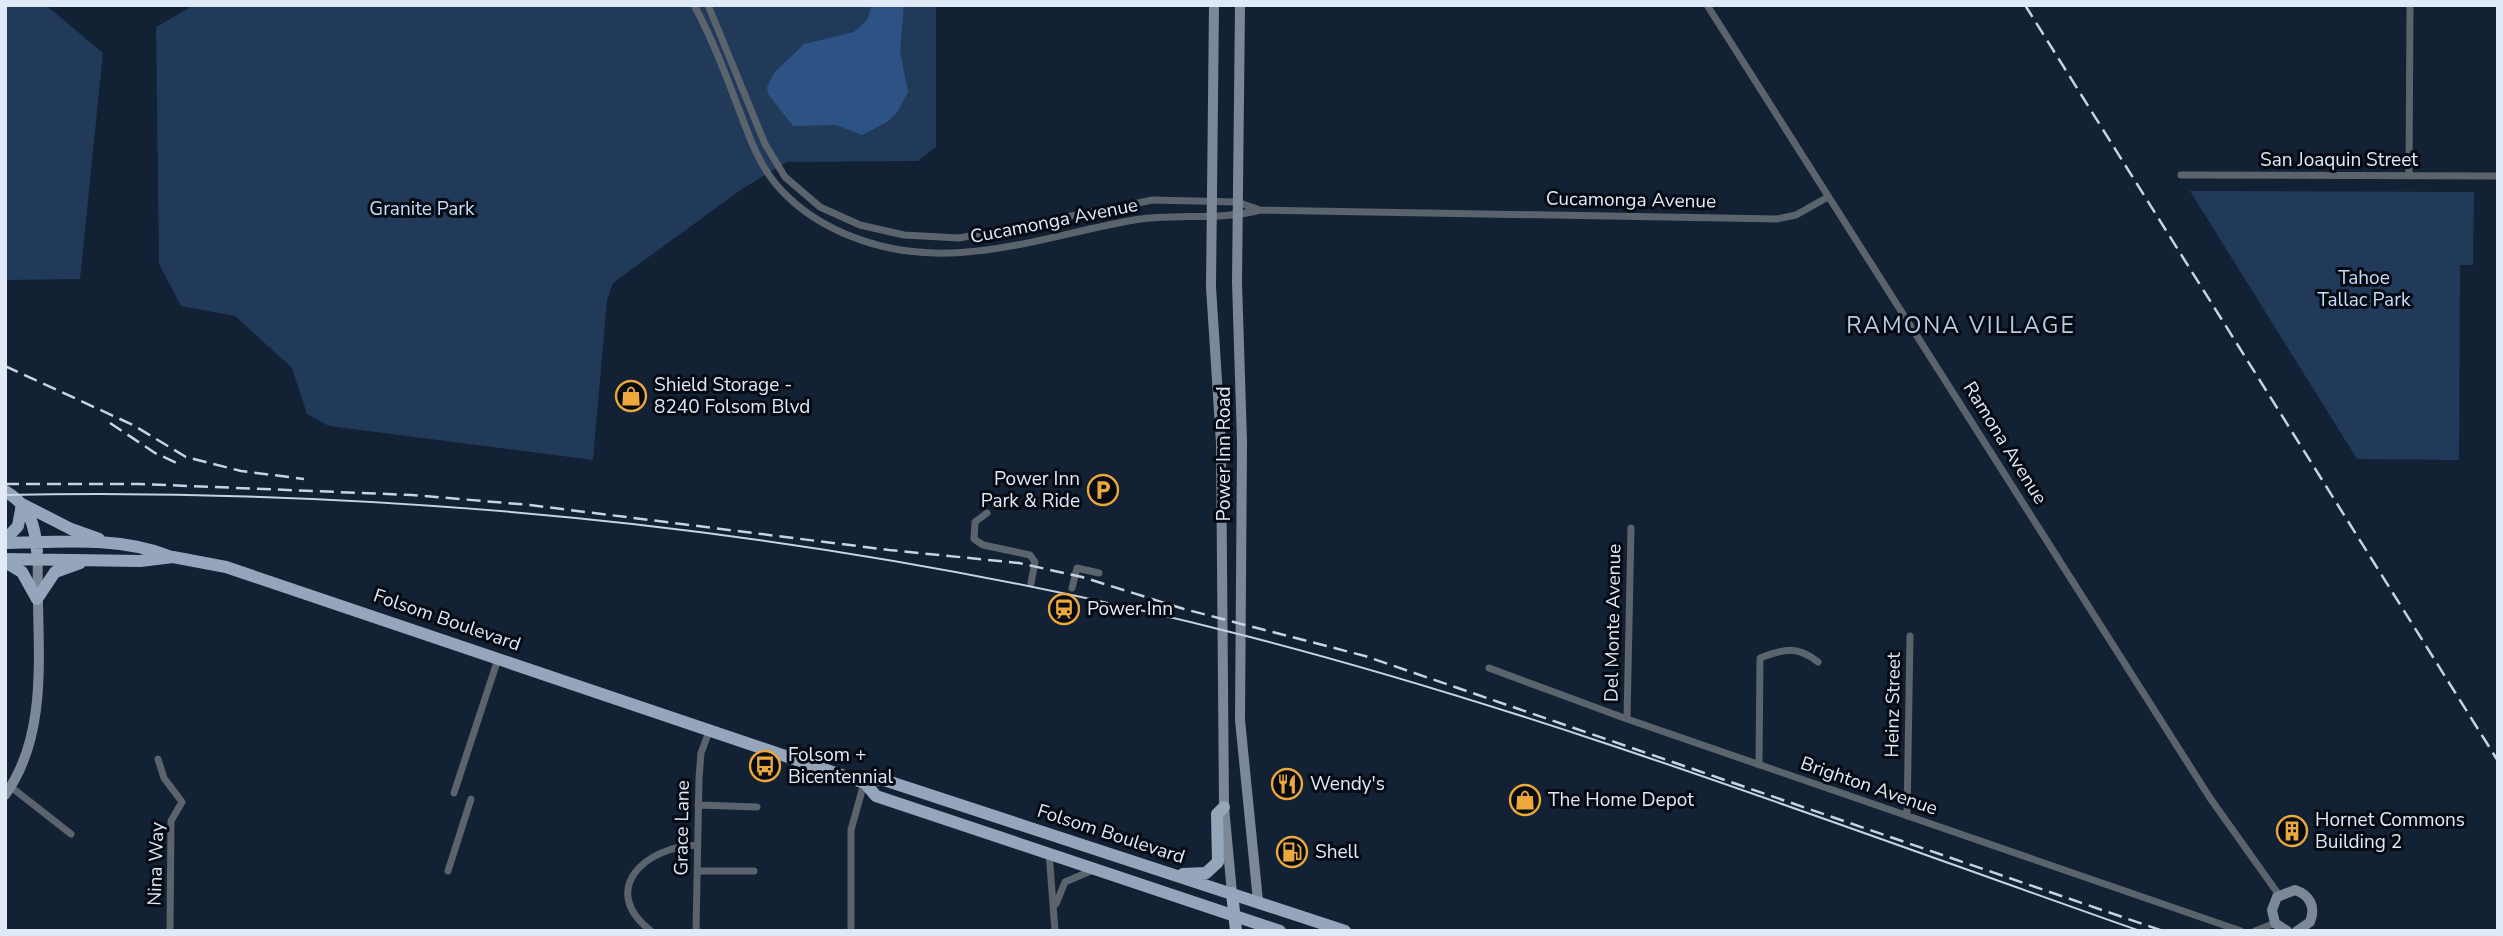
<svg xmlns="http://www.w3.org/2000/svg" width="2503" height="936" font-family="'Nunito Sans',sans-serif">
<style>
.green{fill:#213a5a}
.water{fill:#2c5383}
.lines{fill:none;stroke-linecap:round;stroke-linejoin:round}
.street{stroke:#5b636d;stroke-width:7}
.secondary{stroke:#7c8898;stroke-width:10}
.primary{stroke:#96a6ba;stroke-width:12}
.tram{stroke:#c8d3e0;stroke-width:2}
.rail{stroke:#c8d3e0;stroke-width:2.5;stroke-dasharray:14 7;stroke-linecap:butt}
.labels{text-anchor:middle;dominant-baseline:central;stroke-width:6;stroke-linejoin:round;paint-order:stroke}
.street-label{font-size:19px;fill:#e0eaf7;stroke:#050a13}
.park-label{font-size:19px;fill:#c6ddfb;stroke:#050a13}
.poi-label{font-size:19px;fill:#e0eaf7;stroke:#050a13;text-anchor:start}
.quarter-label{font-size:23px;letter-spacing:2px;fill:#b8cbe4;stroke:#050a13}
</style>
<rect width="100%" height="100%" fill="#122134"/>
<path class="green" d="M5,5H46L103,53L80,279L5,280Z
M194,5H936V147L918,161L787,162L742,189L613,283L607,300L593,460L329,426L307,414L292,368L235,316L181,306L159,264L156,27Z
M2190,191L2474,192L2473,265H2460L2459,460L2357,459Z"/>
<path class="water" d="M872,5H904L900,51L908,92L898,111L887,122L862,135L836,125L793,126L768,94L767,87L774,73L804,44L854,32L867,20Z"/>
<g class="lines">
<path class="street" d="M694,5C712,38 725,72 738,107C748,133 757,161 775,183C793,205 818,222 843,233C943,277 1033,238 1134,220C1176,213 1219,221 1260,210L1777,219L1796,215L1828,197
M708,5L765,144L785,177L820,207L860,225L904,235L959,238L1153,200L1237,202L1260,210
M1707,5L2210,798L2279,895
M2181,175L2498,176
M2409,176L2410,5
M987,513L975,522L974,539L983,545L1030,555L1035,562L1031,583
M1072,588L1077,568L1099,573
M1489,668L1627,719L2241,931
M1627,719L1631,528
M158,759L164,778L182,802L171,821L170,931
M1759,765L1760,658C1784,649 1797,645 1818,662
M11,787L71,834
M454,793L498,659
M698,805L757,807
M1907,816L1910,636
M1049,852L1055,931
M448,871L471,799
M697,871H754
M1056,904L1065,882L1093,870
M651,931C598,890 645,846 698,845
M696,931L699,778L701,753L710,729
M851,931V830L864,783
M2255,931L2275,923"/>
<path class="secondary" d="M1214,5L1211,287L1221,443L1224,807L1232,893
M1240,5L1237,282L1242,442L1240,720L1258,901
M5,795C53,729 35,635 38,558
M2287,931L2275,923L2272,910L2277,897L2295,890C2310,895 2316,907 2310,922L2297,931"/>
<path class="primary" d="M5,491C29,505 35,524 37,551
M22,504L71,529L99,539
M5,540L18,526L22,504
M5,543C60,542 118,536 169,556
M5,559L140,561L173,557L226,567L865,783L876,796L1280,931
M5,562L22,572L37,599L55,572L80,563
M865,783L881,779L1345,931
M1183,874L1206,873L1218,862L1217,814L1224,807
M1232,893L1236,931"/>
<path class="tram" d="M5,495C422,487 846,533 1250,637C1552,715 1846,828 2140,931"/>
<path class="rail" d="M2025,5L2498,761
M5,366L133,425L186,457L241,471L304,479
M110,423L155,453L179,464
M5,484H139L412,495L530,505L889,550L1019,563L1082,577L1184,609L1365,656L2163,931"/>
</g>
<defs>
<g id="shop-ring" transform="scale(1.575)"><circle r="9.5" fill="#050a13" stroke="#eda83b" stroke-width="1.5"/><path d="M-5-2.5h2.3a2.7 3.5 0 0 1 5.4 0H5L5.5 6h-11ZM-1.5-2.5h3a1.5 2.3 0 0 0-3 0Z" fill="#eda83b"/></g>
<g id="parking-ring" transform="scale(1.575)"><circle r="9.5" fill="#050a13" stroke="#eda83b" stroke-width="1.5"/><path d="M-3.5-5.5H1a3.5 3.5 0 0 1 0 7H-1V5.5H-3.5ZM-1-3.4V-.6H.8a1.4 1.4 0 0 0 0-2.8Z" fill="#eda83b"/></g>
<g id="station-ring" transform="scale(1.575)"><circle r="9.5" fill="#050a13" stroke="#eda83b" stroke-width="1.5"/><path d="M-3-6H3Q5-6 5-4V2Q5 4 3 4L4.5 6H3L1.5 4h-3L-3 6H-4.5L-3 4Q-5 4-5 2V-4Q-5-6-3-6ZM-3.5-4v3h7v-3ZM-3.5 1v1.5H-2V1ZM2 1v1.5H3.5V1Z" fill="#eda83b"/></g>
<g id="bus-ring" transform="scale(1.575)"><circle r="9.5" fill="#050a13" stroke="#eda83b" stroke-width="1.5"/><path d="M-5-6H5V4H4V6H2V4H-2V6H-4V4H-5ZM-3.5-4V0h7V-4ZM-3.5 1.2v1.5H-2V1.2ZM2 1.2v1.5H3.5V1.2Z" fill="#eda83b"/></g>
<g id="restaurant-ring" transform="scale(1.575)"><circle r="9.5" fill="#050a13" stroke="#eda83b" stroke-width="1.5"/><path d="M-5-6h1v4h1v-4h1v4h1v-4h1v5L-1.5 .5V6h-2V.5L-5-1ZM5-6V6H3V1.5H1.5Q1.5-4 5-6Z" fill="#eda83b"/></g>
<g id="building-ring" transform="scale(1.575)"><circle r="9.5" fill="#050a13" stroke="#eda83b" stroke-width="1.5"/><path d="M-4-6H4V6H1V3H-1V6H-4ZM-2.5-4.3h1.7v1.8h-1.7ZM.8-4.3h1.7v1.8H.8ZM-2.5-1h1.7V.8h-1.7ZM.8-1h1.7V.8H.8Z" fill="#eda83b"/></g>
<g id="fuel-ring" transform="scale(1.575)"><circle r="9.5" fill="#050a13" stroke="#eda83b" stroke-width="1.5"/><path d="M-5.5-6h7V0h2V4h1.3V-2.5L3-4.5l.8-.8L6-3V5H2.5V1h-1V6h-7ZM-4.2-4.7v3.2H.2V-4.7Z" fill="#eda83b"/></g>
</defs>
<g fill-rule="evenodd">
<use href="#shop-ring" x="631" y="396"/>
<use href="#parking-ring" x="1103" y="490"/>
<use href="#station-ring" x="1064" y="609"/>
<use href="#bus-ring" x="765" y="766"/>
<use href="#restaurant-ring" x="1287" y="784"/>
<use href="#shop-ring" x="1525" y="800"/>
<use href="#building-ring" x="2292" y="831"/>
<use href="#fuel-ring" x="1292" y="852"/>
</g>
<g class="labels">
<g class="street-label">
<text x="2339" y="160">San Joaquin Street</text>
<text transform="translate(1631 200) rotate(1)">Cucamonga Avenue</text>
<text transform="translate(1054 221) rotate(-11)">Cucamonga Avenue</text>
<text transform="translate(2005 443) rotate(58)">Ramona Avenue</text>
<text transform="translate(1224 454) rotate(-90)">Power Inn Road</text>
<text transform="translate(447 620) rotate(19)">Folsom Boulevard</text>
<text transform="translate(1613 623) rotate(-89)">Del Monte Avenue</text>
<text transform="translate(1893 705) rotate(-89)">Heinz Street</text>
<text transform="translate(1869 786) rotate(19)">Brighton Avenue</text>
<text transform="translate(682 828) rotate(-89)">Grace Lane</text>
<text transform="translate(1111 834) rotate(18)">Folsom Boulevard</text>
<text transform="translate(156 864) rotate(-88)">Nina Way</text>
</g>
<g class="park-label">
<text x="422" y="209">Granite Park</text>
<text x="2364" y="278">Tahoe<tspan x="2364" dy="22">Tallac Park</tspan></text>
</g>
<g class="poi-label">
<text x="654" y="385">Shield Storage -<tspan x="654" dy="22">8240 Folsom Blvd</tspan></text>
<text x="1080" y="479" text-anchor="end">Power Inn<tspan x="1080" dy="22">Park &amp; Ride</tspan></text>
<text x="1087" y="609">Power Inn</text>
<text x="788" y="755">Folsom +<tspan x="788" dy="22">Bicentennial</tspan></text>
<text x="1310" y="784">Wendy's</text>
<text x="1548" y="800">The Home Depot</text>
<text x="2315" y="820">Hornet Commons<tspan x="2315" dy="22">Building 2</tspan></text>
<text x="1315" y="852">Shell</text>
</g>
<g class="quarter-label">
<text x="1961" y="325">RAMONA VILLAGE</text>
</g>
</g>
<rect width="2503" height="936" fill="none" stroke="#e0eaf7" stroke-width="14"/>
</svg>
